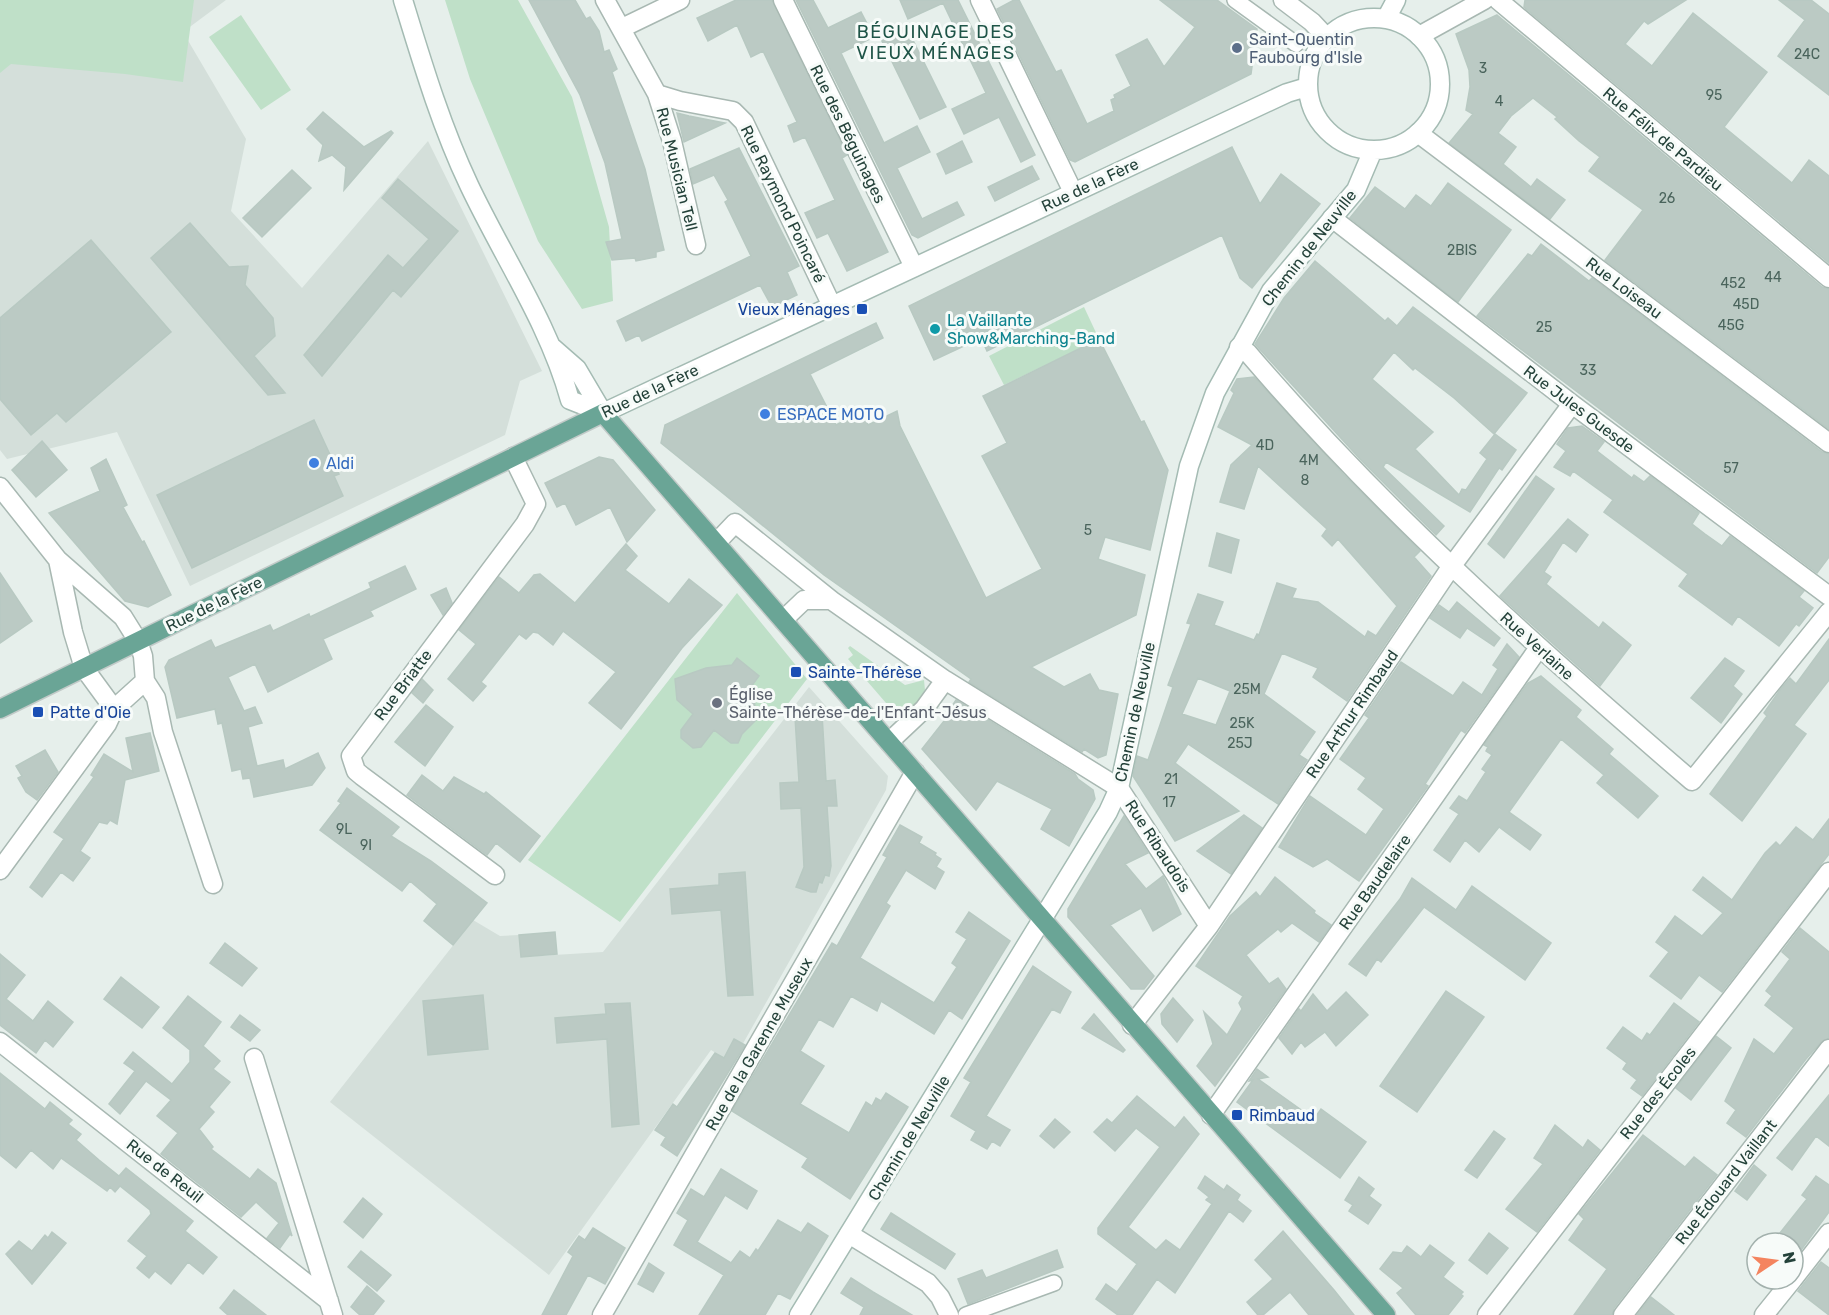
<svg xmlns="http://www.w3.org/2000/svg" width="1829" height="1315" font-family="Rubik,sans-serif">
<style>
.built{fill:#d4dfda}
.green{fill:#bfe0c8}
.building{fill:#bbcac4;stroke:#b8c9c2;stroke-width:1.5;fill-rule:evenodd}
.lines{fill:none;stroke-linecap:round;stroke-linejoin:round}
.pedestrian-casing{stroke:#a8b8b2;stroke-width:18}
.minor-casing{stroke:#a8b8b2;stroke-width:21}
.tertiary-casing{stroke:#a8b8b2;stroke-width:21}
.secondary-casing{stroke:#a4bbb3;stroke-width:21}
.primary-casing{stroke:#c2cac8;stroke-width:21}
.pedestrian{stroke:#fff;stroke-width:15}
.minor{stroke:#fff;stroke-width:18}
.tertiary{stroke:#fff;stroke-width:18}
.secondary{stroke:#fff;stroke-width:18}
.primary{stroke:#6aa596;stroke-width:18}
.service-dot{fill:#5c6f8a;stroke:#f7fbf9;stroke-width:2}
.transit-dot{fill:#1a4fb4;stroke:#f7fbf9;stroke-width:2}
.culture-dot{fill:#0f9aa8;stroke:#f7fbf9;stroke-width:2}
.shop-dot{fill:#3f7fe0;stroke:#f7fbf9;stroke-width:2}
.worship-dot{fill:#6b7280;stroke:#f7fbf9;stroke-width:2}
.labels{text-anchor:middle;dominant-baseline:central;stroke-width:6;stroke-linejoin:round;paint-order:stroke}
.number-label{font-size:14px;fill:#4a645c}
.service-label{font-size:16px;fill:#4e5e75;stroke:#f7fbf9;text-anchor:start}
.street-label{font-size:16px;fill:#24423a;stroke:#f7fbf9}
.transit-label{font-size:16px;fill:#164399;stroke:#f7fbf9;text-anchor:start}
.culture-label{font-size:16px;fill:#0d838f;stroke:#f7fbf9;text-anchor:start}
.shop-label{font-size:16px;fill:#366cbe;stroke:#f7fbf9;text-anchor:start}
.worship-label{font-size:16px;fill:#5b616d;stroke:#f7fbf9;text-anchor:start}
.neighbourhood-label{font-size:18px;letter-spacing:1.5px;fill:#1f5548;stroke:#f7fbf9}
</style>
<rect width="100%" height="100%" fill="#e6efeb"/>
<path class="built" d="M0,0H226L183,32L246,139L231,211L302,288L428,141L542,371L520,381L505,435L190,586L117,432L7,459L0,450Z
M809,687L888,776L886,790L732,1063L711,1050L549,1275L330,1102L473,920L500,936L519,935L521,957L603,952Z"/>
<path class="green" d="M0,0H194L183,82L125,74L11,64L0,73Z
M445,0H518L572,97L609,227L613,301L582,309L538,241L470,79Z
M241,15L291,90L261,110L209,37Z
M1084,307L1099,339L1004,385L989,356Z
M737,593L807,679L620,922L528,860Z
M850,646L905,685L924,680L925,690L912,709L902,716H895L884,709L886,703L848,659L853,655L848,648Z"/>
<path class="building" d="M529,0H575L586,19L590,17L599,31L604,52L609,50L617,69L612,72L645,169L664,250L656,252V257L636,261L635,258L612,260L606,242L622,239L605,163L580,95Z
M736,0H772L847,155L842,158L888,252L847,271L828,233L817,238L805,213L835,200L805,137L794,142L788,126L797,122L763,51L751,57L737,25L708,41L697,18Z
M796,0H813L828,28L861,12L874,37L841,53L884,143L917,126L930,152L897,168L922,219L957,202L964,215L918,238L912,235Z
M900,0H958L1035,155L1021,162L999,117L964,134L952,109L986,93L943,3L908,19Z
M1014,0H1019L1056,72L1061,70L1087,124L1114,111L1111,100L1115,98L1114,95L1131,86L1116,55L1147,39L1164,67L1195,27L1160,0H1217L1257,29L1251,74L1075,162L1070,160L997,9Z
M1525,0H1686L1648,24L1644,21L1625,44L1652,66L1693,13L1767,72L1724,127L1792,183L1809,160L1829,176V263L1524,7Z
M1779,0H1811L1829,14V95L1778,56L1805,20Z
M1497,15L1822,287L1829,289V429L1605,260L1643,210L1589,171L1600,157L1579,141L1555,119L1557,117L1533,98L1511,116L1498,133L1516,147L1503,164L1531,187L1537,179L1565,200L1550,219L1449,143L1473,114L1466,110L1470,87L1469,70L1456,34Z
M906,26L946,107L920,119L881,39Z
M323,112L364,147L391,131L393,133L344,190L346,167L332,155L319,161L323,145L307,129Z
M677,113L689,116L725,123L684,142Z
M962,141L972,162L946,174L937,154Z
M1232,147L1260,204L1281,174L1320,204L1252,288L1240,278L1222,235L987,351L981,338L934,360L909,306Z
M739,148L799,266L787,272L797,295L772,307L760,285L642,341L639,335L626,341L617,321L751,256L725,202L728,200L714,175L693,184L690,169Z
M1032,166L1039,179L995,201L988,187Z
M292,170L311,188L262,237L243,218Z
M398,179L458,231L401,297L393,290L322,376L304,355L388,255L403,268L429,239L382,198Z
M1448,183L1511,230L1458,302L1350,218L1375,187L1405,209L1416,195L1431,206Z
M190,223L229,267L248,266L245,285L273,318L275,336L254,356L285,393L268,395L151,258Z
M91,240L171,332L66,422L57,413L31,435L0,399V318Z
M1541,244L1589,281L1592,278L1822,452L1829,454V557L1817,573L1477,316L1528,254L1532,256Z
M1315,261L1385,321L1388,318L1397,326L1413,307L1527,393L1494,434L1454,398L1415,368L1413,370L1394,352L1372,379L1433,432L1415,449L1459,495L1462,489L1466,490L1487,459L1480,453L1495,434L1516,450L1502,470L1499,468L1470,512L1386,462L1383,467L1444,526L1436,535L1360,459L1255,344L1284,298Z
M876,323L883,338L810,374L836,425L862,412L868,425L897,411L900,426L986,598L1042,569L982,456L1007,443L983,396L1099,339L1141,422L1144,421L1168,470L1150,550L1105,537L1098,559L1145,575L1136,615L1031,667L1064,687L1090,674L1099,690L1118,694L1106,755L1098,758L1084,749L1082,752L969,682L971,679L824,575L661,443L665,425Z
M1254,377L1344,475L1420,551L1414,557L1431,576L1347,701L1313,677L1318,668L1282,653L1264,694L1315,732L1299,755L1307,760L1278,804L1188,744L1175,763L1239,811L1175,841L1133,776L1137,756L1148,760L1173,687L1168,685L1191,624L1187,623L1198,594L1223,602L1214,625L1254,640L1257,634L1259,635L1277,583L1296,589L1292,598L1318,602L1365,637L1368,631L1376,636L1397,606L1338,539L1332,546L1322,536L1327,529L1258,466L1244,509L1220,502L1231,465L1252,445L1218,427L1234,393L1231,390L1237,379ZM1198,678L1230,691L1216,725L1182,714Z
M314,420L339,474L334,476L343,496L192,568L157,495Z
M1582,426L1604,442L1597,451L1632,478L1634,475L1644,482L1650,476L1699,513L1692,524L1705,534L1722,546L1730,536L1804,591L1799,597L1813,608L1799,626L1796,624L1779,646L1738,616L1732,625L1679,586L1688,574L1604,512L1613,500L1573,471L1570,476L1554,467L1566,451L1557,444L1568,428Z
M42,441L67,470L36,497L12,470Z
M599,457L613,460L655,510L627,542L610,507L576,525L565,503L557,507L545,483Z
M106,459L127,505L123,507L142,542L144,541L171,595L148,607L125,601L49,513L100,491L91,468Z
M1536,476L1554,489L1504,558L1488,544Z
M1568,519L1588,535L1576,552L1563,542L1544,572L1551,577L1546,584L1599,628L1603,622L1631,645L1600,686L1500,596Z
M1217,533L1239,540L1231,573L1209,566Z
M626,544L637,556L625,570L669,604L689,579L722,605L682,648L621,729L589,703L616,672L563,631L553,645L538,633L533,632L526,639L519,634L481,682L486,686L473,701L448,679L476,644L459,630L499,577L519,593L534,575L540,574L575,603Z
M405,566L416,589L370,611L373,616L323,639L332,659L268,692L255,664L228,677L244,711L255,707L262,723L248,727L257,766L283,760L285,769L318,753L325,768L312,785L254,797L250,778L243,779L241,769L232,771L222,723L218,724L215,709L177,718L165,667L169,660L211,640L215,648L270,625L273,631L309,614L310,617L371,588L369,583Z
M0,573L32,621L0,643Z
M446,588L452,603L443,615L431,595Z
M1457,602L1500,638L1494,646L1467,628L1460,638L1430,618L1439,605L1449,612Z
M1829,639V680L1794,725L1806,734L1742,821L1710,794L1767,716L1764,713L1780,690L1790,678L1796,684Z
M1507,644L1519,657L1465,733L1461,730L1425,784L1428,786L1359,881L1327,859L1313,867L1279,847L1310,796L1366,835L1384,809L1358,789L1366,778L1340,759L1369,718L1365,715L1401,662L1453,696L1463,682L1482,695L1498,669L1493,665Z
M737,658L759,676L753,684L756,720L742,734L738,743H731L714,730L701,747L693,748L681,738V730L693,714L677,700L675,679L706,668L732,665Z
M1725,658L1744,671L1733,686L1742,694L1721,723L1691,698Z
M1541,676L1581,710L1576,717L1613,749L1609,754L1658,796L1638,818L1597,783L1604,775L1561,739L1509,812L1541,835L1530,850L1499,827L1479,852L1465,840L1450,862L1434,850L1459,814L1450,808L1459,796L1467,801L1486,772L1482,769L1492,755L1486,751L1488,747L1484,745L1528,683Z
M422,679L433,690L423,703L412,693Z
M956,700L1075,774L1078,779L1093,790L1095,799L1069,846L1041,829L1052,809L997,781L976,810L922,749L948,716L946,715Z
M426,705L453,727L425,766L395,742Z
M822,714L826,781L835,780L837,806H827L831,866L829,876L825,875L822,883L819,882L816,892H811L796,887L804,867L801,808L781,809L780,783L799,782L795,717Z
M150,733L159,771L125,780L117,824L110,820L107,824L99,822L80,851L90,858L73,881L61,872L42,897L30,887L64,839L54,832L94,777L91,775L104,754L133,772L126,738Z
M45,750L58,772L37,800L26,792L18,778L22,776L16,766Z
M422,775L443,791L454,777L484,794L486,792L540,836L520,862L496,843L487,855L407,795Z
M347,788L399,827L391,836L431,861L487,903L453,945L424,921L437,904L410,881L402,891L320,830L341,803L338,801Z
M1244,815L1262,828L1231,874L1197,851Z
M1124,816L1148,853L1125,864L1146,889L1163,876L1181,914L1153,931L1141,908L1110,925L1154,976L1144,989H1131L1068,917V909Z
M1829,819V854L1722,992L1699,975L1681,999L1650,976L1669,952L1656,942L1675,916L1702,936L1723,913L1693,890L1703,877L1732,900L1765,853L1776,842L1780,846L1796,827L1813,840Z
M900,825L922,837L919,843L936,853L935,855L941,859L936,867L944,872L935,889L906,870L886,903L890,906L860,958L934,1003L957,967L952,963L967,939L956,932L969,912L1010,941L962,1019L949,1010L934,1034L881,1001L877,1011L851,996L833,1027L819,1019L800,1051L824,1066L800,1104L849,1133L866,1102L872,1106L876,1098L881,1101L886,1093L908,1107L850,1199L802,1167L808,1158L732,1111L832,943L837,946L887,857L883,855Z
M745,872L753,995L728,996L721,910L672,914L670,889L719,885V874Z
M1275,877L1315,911L1314,913L1331,925L1319,942L1292,923L1281,932L1278,929L1246,955L1269,984L1278,978L1286,989L1215,1086L1197,1066L1213,1044L1204,1012L1227,1035L1242,1009L1239,1003L1243,996L1196,966L1230,916L1256,892L1260,897Z
M1412,878L1456,910L1472,886L1551,943L1525,980L1424,907L1381,962L1377,959L1366,976L1349,964L1400,899Z
M1800,928L1829,952V1038L1821,1042L1806,1059L1746,1137L1727,1123L1736,1110L1725,1101L1754,1039L1774,1054L1794,1028L1765,1005L1772,996L1766,991L1790,959L1782,952Z
M555,932L557,954L521,957L519,935Z
M225,943L257,968L242,986L210,963Z
M0,954L25,975L6,999L33,1021L48,1001L73,1022L53,1047L45,1040L36,1053L0,1025Z
M1033,966L1071,992L1060,1013L1052,1009L986,1116L1010,1130L1000,1146L992,1141L987,1149L971,1140L976,1131L951,1116L971,1082L964,1078Z
M121,977L159,1007L142,1028L104,999Z
M1446,991L1484,1017L1417,1112L1380,1086Z
M1346,992L1368,1015L1336,1046L1325,1032L1305,1047L1301,1042L1292,1054L1279,1038L1299,1009L1301,1011L1313,994L1327,1011Z
M483,995L488,1049L428,1055L423,1001Z
M188,996L221,1022L203,1046L220,1061L213,1069L230,1082L209,1107L214,1112L199,1129L213,1147L211,1149L250,1179L258,1169L276,1183L292,1236L290,1234L280,1248L267,1238L279,1223L256,1202L241,1217L161,1154L178,1133L157,1116L171,1100L146,1081L120,1114L109,1104L135,1071L124,1063L133,1052L172,1084L190,1062V1050L163,1028Z
M1173,998L1193,1020L1177,1042L1162,1024L1161,1014Z
M630,1003L639,1124L612,1127L607,1039L557,1043L555,1018L606,1014L605,1004Z
M1674,1003L1699,1022L1642,1096L1631,1088L1637,1080L1623,1069L1627,1063L1607,1048L1623,1027L1642,1041L1647,1033L1650,1035Z
M1094,1014L1125,1050L1123,1052L1082,1028Z
M240,1015L260,1030L250,1041L231,1027Z
M1716,1036L1731,1048L1691,1100L1676,1088Z
M734,1039L745,1045L677,1156L661,1145L666,1137L655,1130L673,1104L677,1107L715,1053L724,1058Z
M1257,1069L1268,1077L1258,1079L1314,1119L1321,1109L1366,1142L1340,1178L1237,1102L1253,1080L1249,1081Z
M0,1073L45,1109L50,1102L72,1120L68,1124L81,1134L76,1140L99,1160L119,1176L126,1168L193,1221L185,1231L217,1257L203,1274L188,1262L171,1284L155,1271L149,1278L137,1268L147,1256L128,1241L151,1214L150,1210L120,1186L115,1192L110,1187L107,1191L61,1158L53,1169L31,1150L16,1168L0,1155Z
M1829,1095V1146L1816,1136L1792,1170L1777,1158Z
M1137,1096L1175,1128L1184,1117L1199,1134L1128,1227L1156,1250L1166,1240L1180,1250L1212,1204L1206,1200L1209,1197L1198,1188L1205,1176L1224,1190L1227,1185L1240,1195L1237,1200L1251,1211L1243,1222L1229,1211L1175,1293L1157,1279L1132,1315H1118L1096,1299L1106,1284L1117,1292L1137,1264L1098,1234V1228L1160,1147L1136,1128L1115,1151L1094,1132L1107,1119L1112,1123Z
M1055,1119L1070,1132L1054,1148L1040,1136Z
M1555,1125L1583,1148L1588,1140L1600,1150L1537,1232L1506,1209L1543,1164L1534,1158Z
M1494,1131L1505,1139L1477,1178L1465,1170Z
M1643,1135L1685,1167L1694,1157L1717,1175L1614,1308L1612,1315H1574L1607,1269L1569,1240L1584,1219L1579,1214Z
M1754,1165L1766,1175L1747,1200L1735,1191Z
M721,1169L757,1191L747,1209L725,1195L697,1242L731,1263L740,1251L750,1258L756,1249L758,1251L778,1220L801,1233L808,1223L828,1236L790,1299L778,1293L765,1315H699L724,1275L674,1245L688,1220L677,1213L691,1189L704,1197Z
M1816,1176L1829,1185V1212L1793,1261V1243H1772L1807,1199L1802,1195Z
M1359,1177L1374,1189L1369,1196L1381,1205L1368,1224L1349,1211L1353,1205L1345,1200Z
M363,1198L382,1214L363,1238L344,1222Z
M891,1213L955,1254L945,1269L881,1229Z
M593,1228L625,1248L605,1284L588,1275L566,1315H542L573,1256L568,1252L579,1236L585,1240Z
M1283,1231L1334,1290L1354,1315H1309L1290,1292L1263,1315H1258L1247,1302L1273,1279L1255,1260Z
M52,1232L66,1243L32,1284L6,1254L19,1241L32,1251L45,1235L48,1238Z
M1489,1233L1508,1248L1487,1274L1469,1260Z
M1430,1245L1454,1263L1443,1277L1463,1292L1461,1294L1463,1296L1448,1315H1416L1397,1293L1403,1288L1380,1269L1393,1252L1402,1253L1407,1246L1421,1257Z
M1057,1250L1063,1267L968,1304L958,1279L982,1270L986,1278Z
M361,1251L391,1275L377,1291L348,1267Z
M1821,1262L1829,1268V1315L1798,1291Z
M649,1263L664,1273L653,1292L638,1284Z
M851,1278L873,1292L912,1315H860L864,1307L841,1293Z
M367,1286L384,1301L373,1315H360L351,1307Z
M234,1290L243,1297L266,1315H228L220,1308Z
M1651,1297L1674,1315H1637Z"/>
<g class="lines">
<g class="pedestrian-casing">
<path id="pedestrian" d="M1235,0L1296,44
M966,1315L1054,1283"/>
</g>
<g class="minor-casing">
<path id="minor" d="M605,0L657,94L672,141L696,245
M783,0L914,267
M980,0L1073,192
M1283,0L1312,22L1326,37
M1498,0L1829,278
M622,28L680,0
M1419,36L1484,0
M657,94L680,101L733,111L744,122L832,306
M1418,133L1829,443
M1332,218L1572,404L1829,596
M1239,347L1248,353C1382,510 1536,647 1692,781L1829,612
M716,543L735,523L831,600
M783,620L804,600H831L945,680L1119,788L1209,926
M84,668L114,709
M145,681L156,698L163,732L213,884
M889,742L924,709L945,680
M0,870L107,724L114,709L145,681L143,656L138,641
M495,875L362,776L356,771L351,756L525,524L536,504L513,457
M1132,1025L1209,926L1451,567L1572,404
M0,1042L329,1301
M254,1058L333,1315
M1211,1115L1538,649
M849,1234L928,1283L940,1297L949,1315
M1793,1279L1829,1233
M602,1315L915,772
M1487,1315L1829,872
M1623,1315L1829,1049
M1764,1315L1793,1279"/>
</g>
<g class="tertiary-casing">
<path id="tertiary" d="M0,487L58,560L123,617L138,641
M58,560L73,632L84,668"/>
</g>
<g class="secondary-casing">
<path id="secondary" d="M403,0C422,62 441,126 469,185C503,257 549,324 570,400L603,413
M1387,17L1396,0
M1308 84a66 66 0 1 1 132 0a66 66 0 1 1-132 0Z
M553,348L577,369L603,413
M603,413L1287,93L1307,87
M799,1315L1108,812L1119,788L1189,466L1215,393L1271,291L1356,190L1373,150"/>
</g>
<g class="primary-casing">
<path id="primary" d="M0,709L603,413L1386,1315"/>
</g>
<use href="#pedestrian" class="pedestrian"/>
<use href="#minor" class="minor"/>
<use href="#tertiary" class="tertiary"/>
<use href="#secondary" class="secondary"/>
<use href="#primary" class="primary"/>
</g>
<circle class="service-dot" cx="1237" cy="48" r="6"/>
<g class="transit-dot">
<rect x="856" y="303" width="12" height="12" rx="3"/>
<rect x="790" y="666" width="12" height="12" rx="3"/>
<rect x="32" y="706" width="12" height="12" rx="3"/>
<rect x="1231" y="1109" width="12" height="12" rx="3"/>
</g>
<circle class="culture-dot" cx="935" cy="329" r="6"/>
<g class="shop-dot">
<circle cx="765" cy="414" r="6"/>
<circle cx="314" cy="463" r="6"/>
</g>
<circle class="worship-dot" cx="717" cy="703" r="6"/>
<g class="labels">
<g class="number-label">
<text x="1807" y="54">24C</text>
<text x="1483" y="68">3</text>
<text x="1714" y="95">95</text>
<text x="1499" y="101">4</text>
<text x="1667" y="198">26</text>
<text x="1462" y="250">2BIS</text>
<text x="1773" y="277">44</text>
<text x="1733" y="283">452</text>
<text x="1746" y="304">45D</text>
<text x="1731" y="325">45G</text>
<text x="1544" y="327">25</text>
<text x="1588" y="370">33</text>
<text x="1265" y="445">4D</text>
<text x="1309" y="460">4M</text>
<text x="1731" y="468">57</text>
<text x="1305" y="480">8</text>
<text x="1088" y="530">5</text>
<text x="1247" y="689">25M</text>
<text x="1242" y="723">25K</text>
<text x="1240" y="743">25J</text>
<text x="1171" y="779">21</text>
<text x="1169" y="802">17</text>
<text x="344" y="829">9L</text>
<text x="366" y="845">9I</text>
</g>
<g class="service-label">
<text x="1249" y="39">Saint-Quentin<tspan x="1249" dy="18">Faubourg d'Isle</tspan></text>
</g>
<g class="street-label">
<text transform="translate(848 134) rotate(64)">Rue des Béguinages</text>
<text transform="translate(1663 139) rotate(40)">Rue Félix de Pardieu</text>
<text transform="translate(677 169) rotate(76)">Rue Musician Tell</text>
<text transform="translate(1090 185) rotate(-25)">Rue de la Fère</text>
<text transform="translate(783 204) rotate(64)">Rue Raymond Poincaré</text>
<text transform="translate(1309 248) rotate(-52)">Chemin de Neuville</text>
<text transform="translate(1624 288) rotate(37)">Rue Loiseau</text>
<text transform="translate(650 391) rotate(-25)">Rue de la Fère</text>
<text transform="translate(1579 409) rotate(37)">Rue Jules Guesde</text>
<text transform="translate(214 604) rotate(-26)">Rue de la Fère</text>
<text transform="translate(1537 646) rotate(42)">Rue Verlaine</text>
<text transform="translate(403 685) rotate(-53)">Rue Briatte</text>
<text transform="translate(1135 712) rotate(-78)">Chemin de Neuville</text>
<text transform="translate(1352 714) rotate(-56)">Rue Arthur Rimbaud</text>
<text transform="translate(1158 846) rotate(57)">Rue Ribaudois</text>
<text transform="translate(1375 882) rotate(-55)">Rue Baudelaire</text>
<text transform="translate(759 1044) rotate(-60)">Rue de la Garenne Museux</text>
<text transform="translate(1658 1093) rotate(-52)">Rue des Écoles</text>
<text transform="translate(909 1138) rotate(-59)">Chemin de Neuville</text>
<text transform="translate(165 1171) rotate(38)">Rue de Reuil</text>
<text transform="translate(1726 1182) rotate(-52)">Rue Édouard Vaillant</text>
</g>
<g class="transit-label">
<text x="850" y="309" text-anchor="end">Vieux Ménages</text>
<text x="808" y="672">Sainte-Thérèse</text>
<text x="50" y="712">Patte d'Oie</text>
<text x="1249" y="1115">Rimbaud</text>
</g>
<g class="culture-label">
<text x="947" y="320">La Vaillante<tspan x="947" dy="18">Show&amp;Marching-Band</tspan></text>
</g>
<g class="shop-label">
<text x="777" y="414">ESPACE MOTO</text>
<text x="326" y="463">Aldi</text>
</g>
<g class="worship-label">
<text x="729" y="694">Église<tspan x="729" dy="18">Sainte-Thérèse-de-l'Enfant-Jésus</tspan></text>
</g>
<g class="neighbourhood-label">
<text x="936" y="32">BÉGUINAGE DES<tspan x="936" dy="21">VIEUX MÉNAGES</tspan></text>
</g>
</g>
<g transform="translate(1775 1261) rotate(77)"><circle r="28" fill="#f7fbf9" stroke="#a3b1ad" stroke-width="1.5"/>
<path d="M0-4.5L10 22L0 15L-10 22Z" fill="#f4845f"/>
<text y="-9" font-size="16" font-weight="bold" text-anchor="middle" fill="#24423a">N</text>
</g>
</svg>
